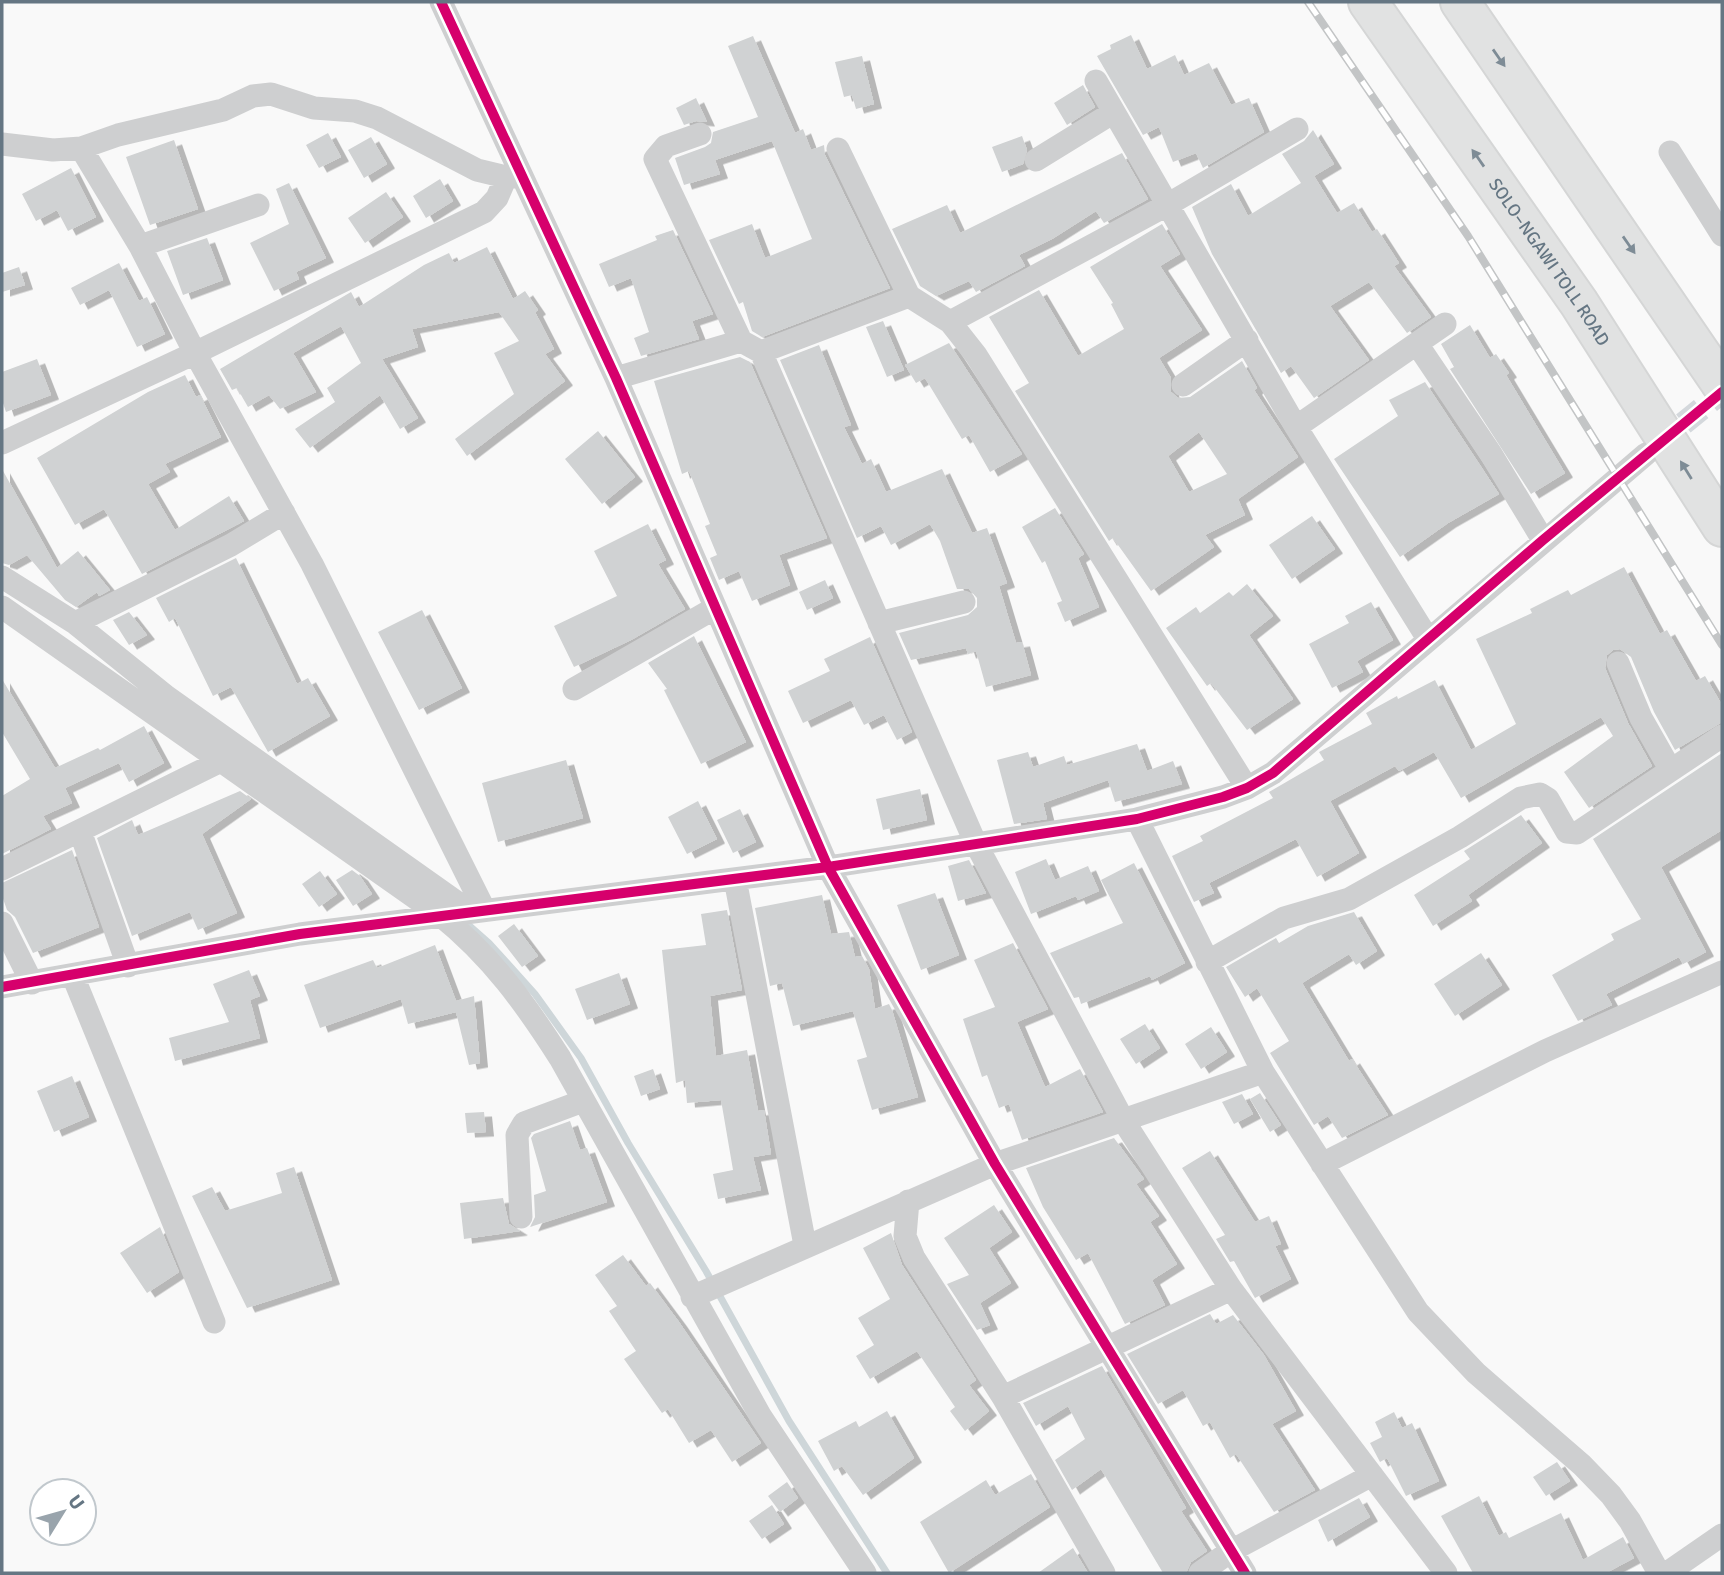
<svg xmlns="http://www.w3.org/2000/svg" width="1724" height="1575" font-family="Signika,sans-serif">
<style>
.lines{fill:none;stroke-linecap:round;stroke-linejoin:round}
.stream{stroke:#ced6d9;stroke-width:7}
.building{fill:#d0d2d3;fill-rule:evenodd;filter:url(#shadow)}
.minor-tunnel{stroke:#d4d8dc;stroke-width:23;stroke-dasharray:23 11;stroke-linecap:butt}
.motorway-casing{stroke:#d5d6d6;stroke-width:42}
.minor{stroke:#cecfd0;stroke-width:23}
.motorway{stroke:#e1e2e2;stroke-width:38}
.rail-casing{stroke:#c3c5c6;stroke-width:8}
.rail{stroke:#fff;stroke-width:5;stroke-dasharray:16;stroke-linecap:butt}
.cycleway-casing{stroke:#fff;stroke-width:15}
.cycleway{stroke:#d6006c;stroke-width:10}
.oneway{fill:#7e8c96}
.labels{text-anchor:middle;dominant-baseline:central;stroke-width:7;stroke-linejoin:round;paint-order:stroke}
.street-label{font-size:18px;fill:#657683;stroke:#fff}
</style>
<defs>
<filter id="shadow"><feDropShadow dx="8" dy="4.5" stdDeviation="0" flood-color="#0004"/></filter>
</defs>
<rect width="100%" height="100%" fill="#f9f9f9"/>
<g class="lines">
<path class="stream" d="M463,920L489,943L535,994L581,1058L628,1143L706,1271L789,1421L887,1573"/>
</g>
<path class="building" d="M1131,35L1147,69L1175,55L1184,75L1209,63L1231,105L1249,98L1264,132L1203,168L1196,153L1173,162L1159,127L1143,135L1097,56L1111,49L1110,45Z
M753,36L795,133L803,129L811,150L824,145L825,155L890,288L762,337L752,331L743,302L739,304L709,240L752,224L765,258L812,239L772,141L715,160L720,174L684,185L675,158L705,147L711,143L713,132L758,117L728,46Z
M862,56L874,104L856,109L852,95L844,97L835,62Z
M1083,85L1095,107L1067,125L1054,103Z
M696,98L707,122L696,121L684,125L676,108Z
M1313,130L1334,164L1314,176L1337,213L1354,203L1372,232L1377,229L1399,263L1394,266L1431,317L1407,333L1369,282L1330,306L1369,360L1314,398L1291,366L1281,373L1212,254L1192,207L1231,184L1248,216L1301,183L1282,154L1304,141Z
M328,133L341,157L319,168L306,145Z
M1022,136L1027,150L1023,164L1002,172L992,147Z
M371,137L387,164L364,178L348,150Z
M174,140L198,209L150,225L126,157Z
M1122,153L1148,199L1104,223L1096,211L1052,239L1019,255L1025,266L976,292L969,281L936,296L920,286L892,229L947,205L960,233Z
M71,168L96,217L68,231L57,210L36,221L22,194Z
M440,179L453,201L426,218L413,196Z
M289,183L326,258L296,272L299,279L274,291L250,243L289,224L276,189Z
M386,192L403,217L365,243L348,218Z
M1162,224L1180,254L1160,266L1202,330L1159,358L1171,378V392L1178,398L1190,397L1242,361L1257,388L1254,390L1298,457L1238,499L1245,515L1205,535L1214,547L1151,591L1113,538L1109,541L1015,391L1029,383L989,317L1039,290L1078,356L1124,329L1111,304L1113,303L1090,267ZM1199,432L1227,474L1189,492L1168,456Z
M673,230L713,314L692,321L699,339L641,356L634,338L649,332L631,278L609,287L599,264L657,240L655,236Z
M207,238L223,280L183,295L167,251Z
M487,247L513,299L525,291L538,310L535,312L554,349L545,354L565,381L467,456L455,439L514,394L494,353L519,341L499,312L412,329L418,347L382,359L418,418L400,429L380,395L310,448L295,429L335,402L327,388L361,363L341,326L293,353L316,392L280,409L269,395L248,407L237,388L232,390L220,369L351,292L359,307L424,265L449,253L454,263Z
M119,263L139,301L147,297L165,334L137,347L109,290L80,305L71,288Z
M19,267L25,285L2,292V273Z
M883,321L904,370L887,377L866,327Z
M1470,325L1490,358L1496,354L1509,373L1506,375L1565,473L1531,494L1450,369L1454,367L1441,344Z
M949,343L1022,454L990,472L969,435L962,439L925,378L916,383L905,365Z
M819,345L851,425L844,427L862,464L871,459L886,492L942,469L972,533L987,528L1007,583L999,586L1016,643L1022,642L1031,675L986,687L976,651L968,654L966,648L911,660L899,633L968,615L977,607V598L969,589H957L940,541L930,524L891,545L881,526L857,538L780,360Z
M740,357L750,362L827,538L779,555L790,585L752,601L739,571L719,580L710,558L717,555L705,526L710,524L689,471L682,474L654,381Z
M37,359L51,395L6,412L2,400V372Z
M185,375L196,397L200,395L221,437L165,464L170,472L148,484L175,530L229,496L244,521L142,574L104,509L75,525L37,458L148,392Z
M1425,382L1499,494L1448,523L1400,557L1334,459L1398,416L1389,400Z
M598,431L635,477L602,504L565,459Z
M2,469L57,568L78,551L110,590L99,596L97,592L76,607L65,600L27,555L9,565L2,563Z
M1055,508L1084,554L1078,558L1099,607L1065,622L1057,603L1062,601L1045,561L1042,563L1022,527Z
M1312,516L1335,549L1292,579L1269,545Z
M648,524L666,560L658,564L685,609L631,640L574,667L554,626L617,596L594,551Z
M236,558L297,684L308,678L330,716L268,752L231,687L213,696L175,618L169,622L156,598Z
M1624,567L1660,634L1667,630L1696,681L1705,676L1722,705V722L1675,750L1654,712L1631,657L1620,649L1613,650L1607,655L1605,668L1628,723L1652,766L1589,808L1564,772L1613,736L1601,717L1461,798L1434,752L1399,771L1395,766L1330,801L1359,853L1317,877L1296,839L1209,883L1214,893L1194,902L1172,856L1203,841L1200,836L1273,798L1269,792L1324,760L1319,752L1372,724L1366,713L1397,696L1398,699L1435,680L1471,750L1516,724L1476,639L1532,613L1530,609L1568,590L1571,595Z
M825,580L833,598L807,610L799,592Z
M1247,584L1273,616L1249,635L1293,699L1247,730L1211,683L1207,686L1166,628L1196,607L1200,613L1229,592L1233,596Z
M1371,602L1393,640L1357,661L1363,672L1332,688L1309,644L1349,623L1345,616Z
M422,610L462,688L419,710L378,632Z
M129,612L147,635L129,645L113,620Z
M694,636L746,742L701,764L664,690L667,689L648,663Z
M870,637L912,732L897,740L884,715L864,725L851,700L803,723L788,691L830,671L824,659Z
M2,679L55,768L98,748L100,750L144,726L164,763L129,782L119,763L65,788L72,803L43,816L51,829L2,854V796L30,779L2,732Z
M1137,744L1147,771L1173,761L1182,784L1115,802L1108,780L1043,803L1047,819L1014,824L997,760L1028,752L1033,767L1064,756L1067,765Z
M1722,753V830L1661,867L1706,952L1683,964L1679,957L1606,994L1612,1005L1578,1021L1552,975L1614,940L1611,934L1641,919L1593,839Z
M566,760L583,818L498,842L482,783Z
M920,789L927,820L883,830L876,799Z
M240,791L251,799L202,834L237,913L198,930L190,912L132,936L97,838L132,820L138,835Z
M698,801L717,839L687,854L668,817Z
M740,809L756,842L733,853L717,820Z
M1521,815L1542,843L1468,895L1472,901L1433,926L1414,895L1470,859L1464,851Z
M72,850L99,927L33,953L15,917L7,910L2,896V883Z
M1046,859L1055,880L1088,866L1099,891L1078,900L1076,896L1031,914L1015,872Z
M969,860L986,893L958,901L948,866Z
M1134,863L1185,963L1152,980L1150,976L1081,1004L1079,997L1074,998L1050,953L1123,923L1101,880Z
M352,870L360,876L372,894L353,906L336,880Z
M320,871L337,894L319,907L302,884Z
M935,893L959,955L921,970L897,905Z
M822,895L831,934L849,932L855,957L862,956L869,969L875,1009L889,1004L892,1010L918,1097L872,1110L857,1060L867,1057L853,1011L793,1026L782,983L770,986L755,908Z
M727,910L742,990L710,996L716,1056L747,1050L758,1111L764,1110L771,1154L753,1157L761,1190L718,1199L713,1174L733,1170L721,1100L687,1103L685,1080L676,1083L662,950L706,945L701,914Z
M1354,912L1377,951L1356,965L1349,954L1302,983L1349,1061L1352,1059L1388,1115L1342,1138L1328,1116L1314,1125L1270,1053L1289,1041L1257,988L1245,997L1226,967L1276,938L1279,943L1308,926Z
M514,924L538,956L522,967L498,936Z
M1013,943L1048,1009L1017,1022L1045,1087L1080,1069L1103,1112L1022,1140L1009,1104L999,1108L987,1075L982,1077L963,1019L995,1007L974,960Z
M435,945L456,1001L474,996L480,1063L469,1065L456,1012L408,1024L401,999L320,1028L304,985L373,960L377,968Z
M1481,953L1502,985L1455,1016L1434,984Z
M249,970L260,996L250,1000L260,1038L175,1061L169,1038L229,1022L213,984Z
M619,973L630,1004L587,1020L575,989Z
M1145,1024L1160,1048L1136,1064L1120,1039Z
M1211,1027L1227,1052L1201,1069L1185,1044Z
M653,1069L660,1089L641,1096L634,1076Z
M72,1076L89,1117L54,1132L37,1091Z
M1260,1093L1281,1125L1270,1132L1250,1099Z
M1242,1094L1253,1114L1234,1124L1222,1102Z
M484,1112L486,1132L467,1133L465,1113Z
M570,1121L580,1150L587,1148L607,1202L530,1227L535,1217L534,1195L546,1191L531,1138L534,1134Z
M1114,1138L1144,1179L1136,1184L1159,1216L1150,1222L1177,1264L1152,1280L1165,1305L1125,1324L1088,1253L1076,1260L1043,1207L1026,1168Z
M1210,1151L1255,1222L1269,1216L1281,1244L1275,1246L1291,1279L1255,1298L1234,1261L1230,1262L1216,1239L1225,1235L1182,1168Z
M294,1167L332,1280L247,1308L192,1196L212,1187L225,1211L282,1193L276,1173Z
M503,1198L509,1224L520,1231L464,1239L460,1203Z
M994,1205L1012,1232L989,1248L1011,1283L980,1303L990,1325L977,1330L947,1284L969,1275L944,1238Z
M160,1227L179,1272L147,1293L120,1253Z
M891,1233L902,1265L976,1380L969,1385L989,1411L965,1431L950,1411L955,1407L917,1351L870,1379L856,1356L874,1345L858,1318L890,1299L863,1248Z
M623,1255L646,1286L650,1283L679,1322L761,1443L732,1462L711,1430L689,1443L668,1409L662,1413L624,1359L636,1351L609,1311L617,1306L595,1275Z
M1210,1314L1216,1324L1233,1315L1264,1355L1296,1411L1272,1424L1315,1490L1274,1512L1236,1454L1230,1458L1210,1422L1203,1426L1183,1390L1158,1404L1127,1354Z
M1102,1366L1186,1508L1181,1511L1207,1551L1191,1562L1186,1573H1163L1101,1469L1072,1490L1055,1460L1085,1439L1068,1406L1036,1426L1023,1403Z
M887,1411L914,1458L863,1495L842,1466L834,1471L818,1441L856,1421L859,1427Z
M1394,1412L1402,1428L1412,1423L1439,1481L1406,1496L1387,1458L1380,1462L1370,1443L1382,1437L1375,1422Z
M1557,1462L1570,1481L1546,1496L1533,1477Z
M1031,1474L1050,1507L949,1573L920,1522L986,1480L995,1495Z
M787,1482L798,1498L780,1512L768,1496Z
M1479,1496L1499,1536L1506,1532L1509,1538L1561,1513L1583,1560L1623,1537L1634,1558L1606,1573H1473L1441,1516Z
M1359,1498L1370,1517L1328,1542L1318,1520Z
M772,1505L784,1524L762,1539L749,1521Z
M1073,1548L1088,1573H1038Z"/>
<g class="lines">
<path class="minor-tunnel" d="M1657,445L1722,392"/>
<g class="motorway-casing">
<g id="motorway">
<path id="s1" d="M1368,2L1579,303L1722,527"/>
<path d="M1460,2L1722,385"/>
</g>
</g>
<path class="minor" d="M441,2L616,378L828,867L995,1164L1245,1573
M1096,81L1296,427L1428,639
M700,134L666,146L655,159L741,341
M2,144L53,150L81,148L118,135L223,110L253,96L271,94L314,108L355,111L377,118L477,170L506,177
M81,148L140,246L195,353L312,564L484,909
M838,149L909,296
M1670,152L1722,235
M1036,160L1114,112
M140,246L258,205
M950,322L1169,204L1297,129
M1417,344L1491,454L1543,540
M761,352L975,842L1123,1120L1231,1289L1446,1573
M616,378L741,341L761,352L909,296L950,322L976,355L1247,788
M1183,385L1247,340
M1296,427L1445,324
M2,443L195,353L484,212L497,198L506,177H521
M2,577L75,623L167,697L469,911
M2,607L440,915C491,956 525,1003 560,1058L761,1417L865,1573
M75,623L231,545L284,513
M879,623L964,602
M1618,663L1641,718L1670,769
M574,689L715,608
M1137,819L1263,1072L1418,1312L1476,1373L1582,1465L1611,1495L1630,1521L1659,1573
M80,831L128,966
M2,869L221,761
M735,879L805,1245
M2,923L32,983
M1207,962L1284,918L1349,899L1460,837L1521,798L1540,794L1548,799L1567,832L1577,833L1722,736
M73,976L214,1322
M2,987L300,934L828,867L1137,819L1223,797L1247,788L1273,773L1646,454
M1322,1164L1545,1051L1722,972
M908,1201L905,1236L914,1258L1003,1397L1231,1289
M521,1217L517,1135L524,1123L583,1101
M692,1297L995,1164L1263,1072
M1003,1397L1104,1573
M1200,1573L1231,1551L1372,1475
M1667,1573L1722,1535"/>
<use href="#motorway" class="motorway"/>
<g class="rail-casing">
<path id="rail" d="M1308,2L1468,236L1722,645"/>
</g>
<use href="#rail" class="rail"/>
<g class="cycleway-casing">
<path id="cycleway" d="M441,2L616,378L828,867L995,1164L1245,1573
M2,987L300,934L828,867L1137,819L1223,797L1247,788L1273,773L1543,540L1722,392"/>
</g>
<use href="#cycleway" class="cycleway"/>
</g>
<defs><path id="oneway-solid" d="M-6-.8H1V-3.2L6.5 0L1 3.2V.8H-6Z" transform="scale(1.75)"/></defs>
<g class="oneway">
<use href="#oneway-solid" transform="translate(1499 58) rotate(55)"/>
<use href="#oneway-solid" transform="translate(1478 158) rotate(-125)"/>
<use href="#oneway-solid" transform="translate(1629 245) rotate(55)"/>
<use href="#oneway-solid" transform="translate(1686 470) rotate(-122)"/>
</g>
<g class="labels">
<g class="street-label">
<text stroke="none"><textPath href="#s1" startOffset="317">SOLO–NGAWI TOLL ROAD</textPath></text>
</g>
</g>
<rect width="1724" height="1575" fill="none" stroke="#657683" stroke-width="7"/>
<g transform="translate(63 1512) rotate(53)"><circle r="33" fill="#ffffff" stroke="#c1c8cd" stroke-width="2"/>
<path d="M0-5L12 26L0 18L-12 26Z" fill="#99a4ac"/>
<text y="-10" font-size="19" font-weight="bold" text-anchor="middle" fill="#657683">U</text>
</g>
</svg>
